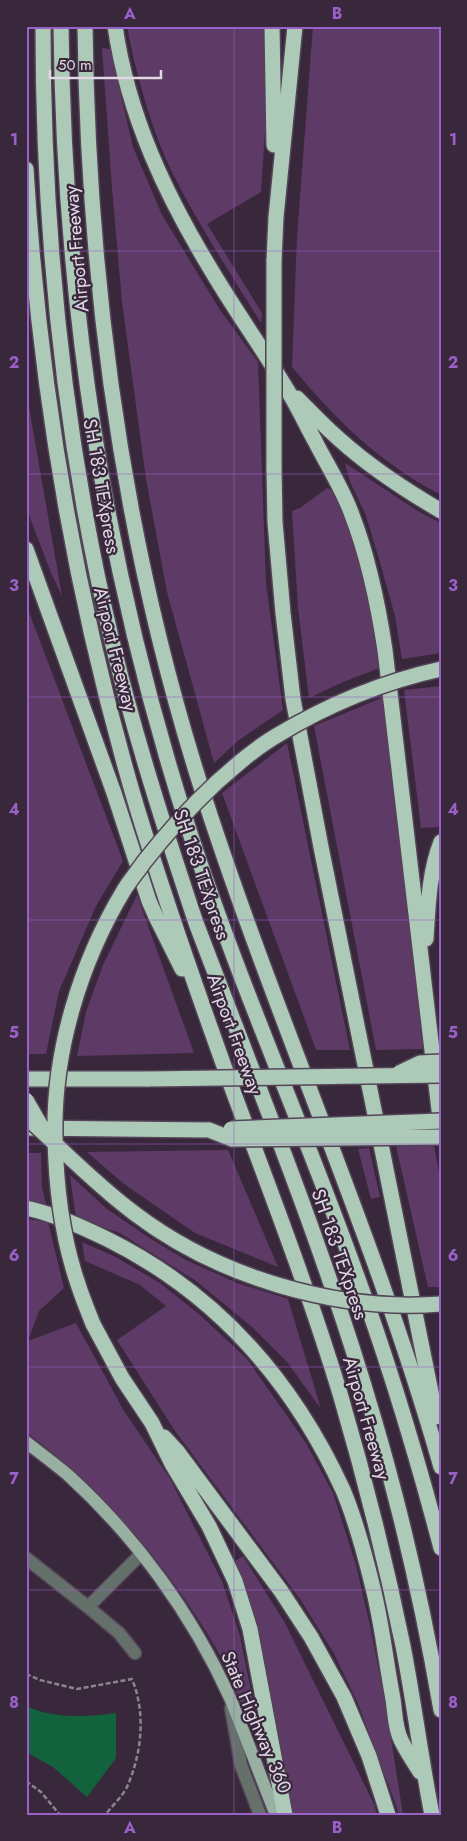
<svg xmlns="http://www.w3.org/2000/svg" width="467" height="1841" viewBox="0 0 467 1841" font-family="Jost,sans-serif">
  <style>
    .green { fill: #5e3a66 }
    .water { fill: #11623d }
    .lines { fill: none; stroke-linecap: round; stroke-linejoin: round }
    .minor-casing { stroke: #544457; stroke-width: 15 }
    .major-casing { stroke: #544457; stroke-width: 15 }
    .highway-casing { stroke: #544457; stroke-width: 18 }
    .path { stroke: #908293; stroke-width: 2.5; stroke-dasharray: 5 2.5; stroke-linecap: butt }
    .minor { stroke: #647069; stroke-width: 12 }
    .major { stroke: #98b0a1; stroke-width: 12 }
    .highway { stroke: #accab7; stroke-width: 15 }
    .highway-bridge-casing { stroke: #544457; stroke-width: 18; stroke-linecap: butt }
    .highway-bridge { stroke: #accab7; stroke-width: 15 }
    .grid { fill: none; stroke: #9a60ca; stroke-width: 1; stroke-opacity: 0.55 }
    .labels { text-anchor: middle; stroke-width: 4.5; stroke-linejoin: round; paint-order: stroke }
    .street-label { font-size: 19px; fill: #e2d8e5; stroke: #39283c }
    .neatline { fill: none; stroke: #9a60ca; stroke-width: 2 }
    .grid-label { font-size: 16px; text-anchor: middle; font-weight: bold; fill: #9a60ca }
  </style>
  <rect width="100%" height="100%" fill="#39283c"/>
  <!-- green -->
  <path class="green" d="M127,26H265V131L261,192L207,224L262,313L261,323C230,273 198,224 172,172C152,131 135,71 127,26Z
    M313,26H441V495C377,461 337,421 292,367L297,236Z
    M102,48L110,49L133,147L162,215L220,310L258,362L266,583L283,710L239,740L214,763L167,592L146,479L122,302L112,188Z
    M26,390L62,596L51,573L26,507Z
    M345,463L421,513L441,523V653L402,659L395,616L379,559L365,513L350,482Z
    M327,488L334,491L345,512L367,578L382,667L343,682L309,698L298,608L292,511L300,508Z
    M26,604L123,861L96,906L59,991L46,1054H26Z
    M441,686V822L438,827L421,828L404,690Z
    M384,697L423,1049L376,1050L314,726Z
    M287,743L350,1050H316L222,793Z
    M137,895L194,1053L77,1056L86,1012L103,965Z
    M396,1146H434L441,1182V1287H428Z
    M369,1148L380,1197L371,1199L358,1149Z
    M228,1150L278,1267L195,1233L124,1184L87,1152Z
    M26,1153H41L42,1187L46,1205L26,1201Z
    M70,1175L107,1209L151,1239L186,1260L237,1283L288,1299L321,1409L288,1363L252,1327L196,1281L120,1233L76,1219Z
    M26,1219L48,1222L64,1288L39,1311L28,1341L76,1323L124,1411L170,1479L222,1581L240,1636L258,1726L252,1728C240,1702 230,1673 216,1648C167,1565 104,1490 26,1432Z
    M82,1242L114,1256L160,1283L200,1315L247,1359L306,1443L333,1493L356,1565L371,1630L388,1719L403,1815H399L396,1805L357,1701L333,1652L300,1599L175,1431L117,1340L166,1306L140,1285L85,1261Z
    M243,1556L285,1623L374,1804L377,1815H292L271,1712L260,1641L248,1598L234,1562Z"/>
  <!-- water -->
  <path class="water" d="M26,1706C54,1719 87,1717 116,1713V1758L87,1797L53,1767L26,1752Z"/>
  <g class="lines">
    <defs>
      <path id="minor" d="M26,1558L88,1607L141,1554
        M88,1607L119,1633L135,1653
        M231,1708L241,1765L260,1815"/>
      <path id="major" d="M26,1442C40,1453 55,1464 68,1475C136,1537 192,1614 230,1698C246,1736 260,1776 276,1815"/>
      <path id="highway" d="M43,26C43,233 64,440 112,641C135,737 165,830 196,923C258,1087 325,1250 374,1419C402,1514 424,1612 441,1710
        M61,26C64,303 104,566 189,830C237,978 301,1121 354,1268C388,1360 416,1453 441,1548
        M85,26C88,284 123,541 201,787C274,1016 375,1235 441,1467
        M115,26C128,116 166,196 213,273C236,312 263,349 286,388C297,405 305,423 315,441C327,465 343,489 352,515C369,559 378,604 385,650L441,1127
        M272,26L274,145
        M26,169C39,386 75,599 137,808C166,903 199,997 233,1091C271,1193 310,1294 341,1397C365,1479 386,1563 403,1646C414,1702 421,1759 432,1815
        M274,261L276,217L295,26
        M297,398C311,412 324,426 339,439C370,467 405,490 441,511
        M274,468L275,522L283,613L293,699L321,847L436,1417
        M26,549L114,793L149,901L157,919L182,969
        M426,939C428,907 429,872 441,842
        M26,1079H148
        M26,1128L209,1130
        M26,1208C54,1214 82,1227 107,1239C216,1293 293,1381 343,1490C356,1521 365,1555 373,1588C382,1624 386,1662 393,1699C395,1712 395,1729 401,1740C406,1751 414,1762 420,1772
        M93,1324L122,1378L152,1423L172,1464L209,1526L235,1581L250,1629L285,1815
        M164,1437L177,1451L281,1591L311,1637L344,1697L369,1756L388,1815"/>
    </defs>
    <!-- minor casing -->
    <use href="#minor" class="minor-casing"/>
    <!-- major casing -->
    <use href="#major" class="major-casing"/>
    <!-- highway casing -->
    <use href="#highway" class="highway-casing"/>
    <!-- path -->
    <path class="path" d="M26,1674L40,1680L77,1689L132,1679C146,1713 142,1753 127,1787C122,1797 112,1806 105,1815
      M26,1781L41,1792L60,1815"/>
    <!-- minor -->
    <use href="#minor" class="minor"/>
    <!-- major -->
    <use href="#major" class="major"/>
    <!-- highway -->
    <use href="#highway" class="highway"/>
    <defs>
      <path id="highway-bridge" d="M274,261V468
        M399,1073L420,1063L441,1062
        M148,1079L441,1075
        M26,1100L41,1126
        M26,1117C62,1149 95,1184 134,1213C218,1277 336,1312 441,1304
        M231,1129L441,1121
        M209,1130L232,1139L441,1137
        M93,1324C88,1311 82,1297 78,1284C62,1238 56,1186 55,1137C53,1052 80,963 124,890C130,880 138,871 144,862C166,834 189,808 216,783C234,767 254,749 276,736C327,705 382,682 441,669"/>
    </defs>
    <!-- highway-bridge casing -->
    <use href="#highway-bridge" class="highway-bridge-casing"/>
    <!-- highway-bridge -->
    <use href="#highway-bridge" class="highway-bridge"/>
  </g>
  <!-- grid -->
  <path class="grid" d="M234,26V1815M26,251H441M26,474H441M26,697H441M26,920H441M26,1144H441M26,1367H441M26,1590H441"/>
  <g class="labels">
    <!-- street labels -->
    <g class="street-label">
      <text transform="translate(76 249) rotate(-95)" y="7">Airport Freeway</text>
      <text transform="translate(102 486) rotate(80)" y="7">SH 183 TEXpress</text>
      <text transform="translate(116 649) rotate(76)" y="7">Airport Freeway</text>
      <text transform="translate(202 874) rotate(71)" y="7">SH 183 TEXpress</text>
      <text transform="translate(235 1034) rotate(70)" y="7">Airport Freeway</text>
      <text transform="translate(340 1254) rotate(71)" y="7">SH 183 TEXpress</text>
      <text transform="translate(367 1418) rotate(74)" y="7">Airport Freeway</text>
      <text transform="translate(257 1722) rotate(67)" y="7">State Highway 360</text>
    </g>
  </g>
  <!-- border -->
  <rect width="467" height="1841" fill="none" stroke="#39283c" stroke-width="55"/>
  <!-- scale -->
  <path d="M50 70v8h111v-8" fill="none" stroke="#e2d8e5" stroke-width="2.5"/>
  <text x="58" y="70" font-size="15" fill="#e2d8e5" stroke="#39283c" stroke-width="4" paint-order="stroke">50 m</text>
  <rect x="28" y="28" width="412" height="1786" class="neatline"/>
  <g class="grid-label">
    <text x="130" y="19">A</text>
    <text x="337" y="19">B</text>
    <text x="14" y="145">1</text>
    <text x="453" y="145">1</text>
    <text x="14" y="368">2</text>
    <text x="453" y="368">2</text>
    <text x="14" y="591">3</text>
    <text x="453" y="591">3</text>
    <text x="14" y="815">4</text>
    <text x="453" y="815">4</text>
    <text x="14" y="1038">5</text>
    <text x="453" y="1038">5</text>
    <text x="14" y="1261">6</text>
    <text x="453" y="1261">6</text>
    <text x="14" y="1484">7</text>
    <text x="453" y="1484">7</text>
    <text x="14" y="1708">8</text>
    <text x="453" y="1708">8</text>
    <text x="130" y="1833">A</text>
    <text x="337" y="1833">B</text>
  </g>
</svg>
